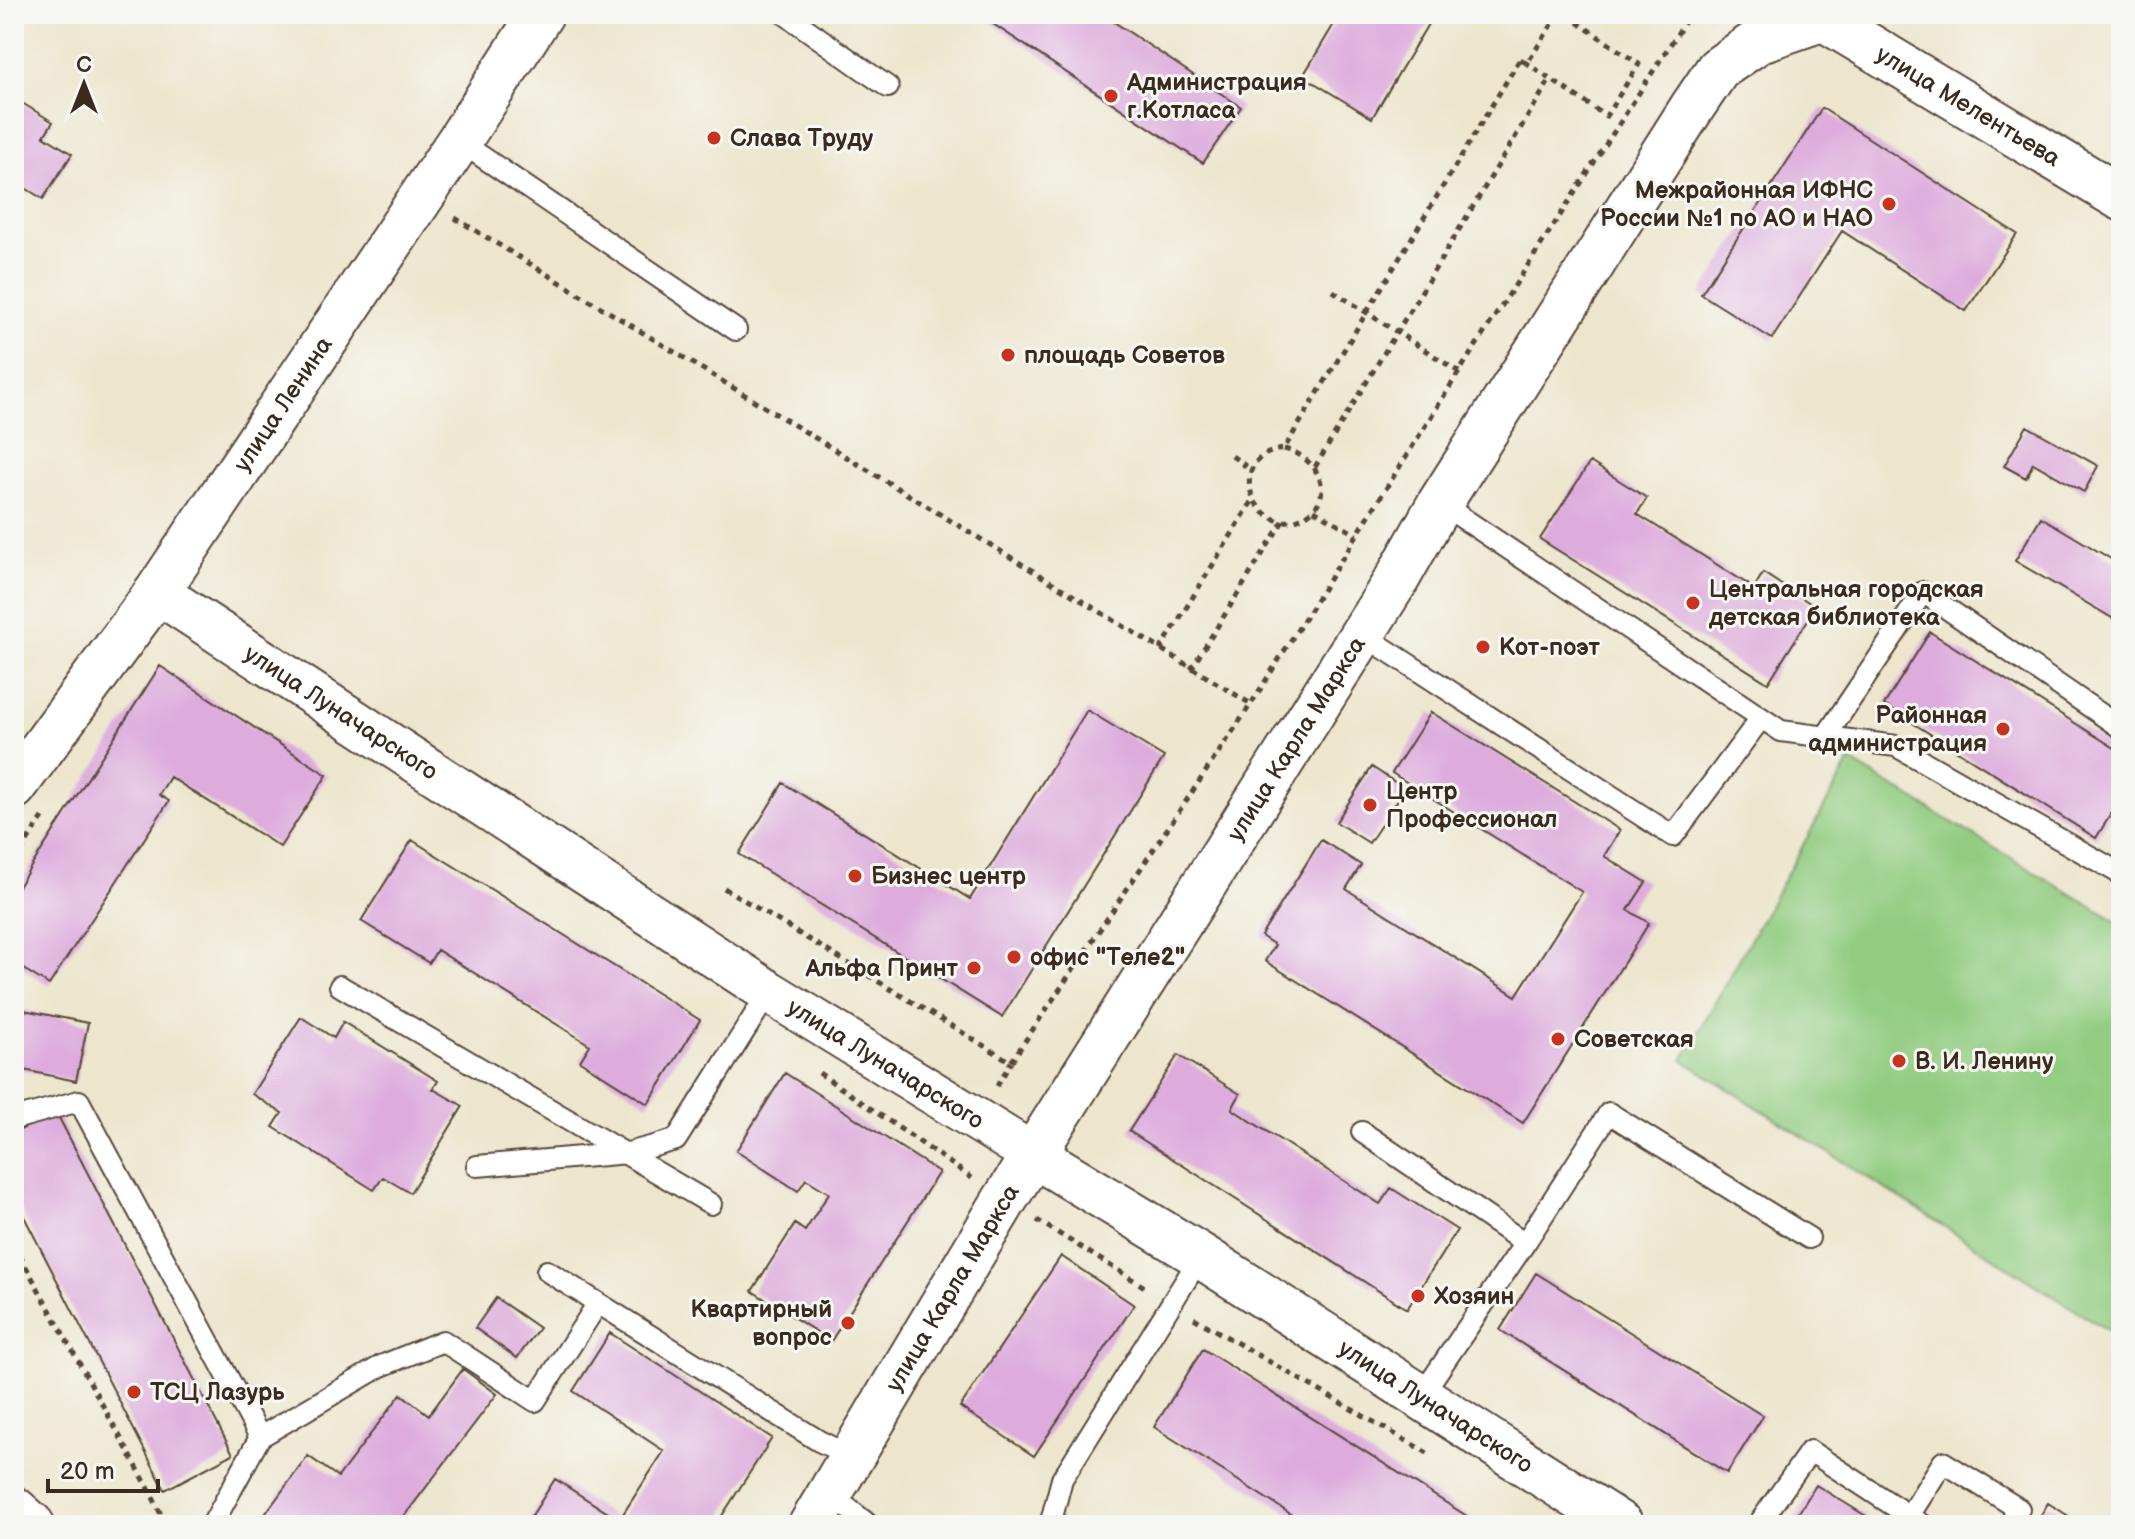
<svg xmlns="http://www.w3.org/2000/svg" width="2135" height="1539" viewBox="0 0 2135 1539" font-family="'Balsamiq Sans',sans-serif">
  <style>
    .green { fill: #91cc80; stroke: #667b4f; stroke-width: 2 }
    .building { fill: #ddacdd }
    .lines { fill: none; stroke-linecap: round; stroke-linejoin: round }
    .lane-casing { stroke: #564638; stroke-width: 24 }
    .street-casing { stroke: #564638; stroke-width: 46 }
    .secondary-casing { stroke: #564638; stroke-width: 48 }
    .path { stroke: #564638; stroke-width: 5; stroke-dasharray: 6 6; stroke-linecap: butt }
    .lane { stroke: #fff; stroke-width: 20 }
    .street { stroke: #fff; stroke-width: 42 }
    .secondary { stroke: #fff; stroke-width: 44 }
    .poi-dot { fill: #c8321e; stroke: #f6f6f2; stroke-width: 3 }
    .labels { text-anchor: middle; stroke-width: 6; stroke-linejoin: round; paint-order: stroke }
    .poi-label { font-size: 24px; font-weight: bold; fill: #3b2a1e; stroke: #f6f6f2; text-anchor: start }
    .street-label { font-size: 24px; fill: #3b2a1e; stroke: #f6f6f2 }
  </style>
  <rect width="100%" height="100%" fill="#f6f6f2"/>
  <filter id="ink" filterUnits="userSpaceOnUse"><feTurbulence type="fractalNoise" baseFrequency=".0125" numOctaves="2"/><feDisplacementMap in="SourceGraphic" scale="16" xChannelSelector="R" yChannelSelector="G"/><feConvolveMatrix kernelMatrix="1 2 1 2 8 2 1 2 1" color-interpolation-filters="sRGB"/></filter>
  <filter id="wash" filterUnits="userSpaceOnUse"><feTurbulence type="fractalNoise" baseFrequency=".006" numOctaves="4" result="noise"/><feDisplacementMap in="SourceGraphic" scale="32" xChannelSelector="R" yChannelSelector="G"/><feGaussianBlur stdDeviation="1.8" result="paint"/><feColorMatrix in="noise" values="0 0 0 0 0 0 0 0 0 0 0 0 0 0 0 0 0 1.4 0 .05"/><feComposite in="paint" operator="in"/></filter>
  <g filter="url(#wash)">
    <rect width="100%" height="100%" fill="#ede6cd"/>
    <!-- green -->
    <path class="green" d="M1850,761L2121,924V1339L1683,1060Z"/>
    <g id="blocks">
      <!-- building -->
      <path class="building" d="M978,14H1102L1241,107L1203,163Z
        M1340,14H1434L1372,118L1303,76Z
        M14,98L53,122L44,136L72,154L43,199L14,181Z
        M1822,108L2017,234L1966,311L1842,231L1772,339L1701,294Z
        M2027,426L2098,466L2084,492L2033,463L2026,478L2004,466Z
        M1590,462L1647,498L1637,514L1754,588L1763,573L1816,607L1768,683L1540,539Z
        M2041,517L2121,565L2119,622L2015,561Z
        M1930,632L2121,752V798L2096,838L1884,705Z
        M160,666L327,775L280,847L170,777L159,795L169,801L49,985L14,963V893Z
        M1087,710L1164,757L1002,1017L739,854L783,783L970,899Z
        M1431,712L1620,830L1604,856L1646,882L1628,910L1649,923L1523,1123L1265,961L1275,945L1261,936L1321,840L1361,865L1346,889L1516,996L1582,892L1392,773Z
        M1372,767L1405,789L1369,843L1336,822Z
        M412,840L700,1020L648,1104L580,1061L590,1045L437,950L429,963L361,921Z
        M14,1008L88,1023L76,1081L14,1068Z
        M301,1017L334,1038L343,1022L438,1081L433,1089L463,1106L410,1193L383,1177L374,1190L273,1127L282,1113L252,1094Z
        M1178,1055L1240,1094L1232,1109L1380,1204L1391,1188L1457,1230L1407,1309L1129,1131Z
        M785,1073L939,1172L831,1341L752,1291L795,1224L805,1231L829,1193L806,1179L798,1191L736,1151Z
        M56,1112L233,1454L165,1490L14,1197V1133Z
        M1061,1256L1134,1305L1034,1456L960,1407Z
        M1536,1273L1763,1416L1727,1473L1500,1330Z
        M496,1298L539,1328L517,1358L475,1328Z
        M610,1333L772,1438L716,1525H526L555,1479L619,1520L664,1451L573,1391Z
        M1203,1349L1481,1525H1308L1154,1427Z
        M463,1369L497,1394L399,1523L402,1525H274L263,1517L308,1456L338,1477L401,1394L429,1415Z
        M1816,1485L1866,1516L1861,1525H1791Z
        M2048,1503L2083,1525H2035Z"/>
    </g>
  </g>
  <g filter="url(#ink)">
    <use href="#blocks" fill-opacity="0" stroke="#564638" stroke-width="2"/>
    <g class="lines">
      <defs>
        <path id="lane" d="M785,14L888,87
          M459,141L736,330
          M1440,503L1781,731L1896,746L2121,874
          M1362,634L1673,836L1761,718
          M1826,736L1923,592L2121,728
          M340,986L711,1204
          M14,1119L79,1101L260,1437
          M1362,1132L1525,1243L1421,1396
          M477,1166L628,1153L676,1140L769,992
          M1525,1243L1609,1113L1809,1238
          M547,1271L598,1303
          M830,1494L869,1525
          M1909,1516L1943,1462L2019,1509L2009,1525
          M212,1525L260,1437L381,1366L443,1341L535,1401L598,1303L819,1441L852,1457
          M1050,1525L1062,1479L1201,1256
          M1758,1525L1810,1451L1923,1525"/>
        <g id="street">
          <path id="s1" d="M157,592L769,992L1034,1155"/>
        </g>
        <g id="secondary">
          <path id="s2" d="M1816,14L2121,198"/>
          <path id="s3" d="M14,787L157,592L459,141L541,14"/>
          <path id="s4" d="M1034,1155L1201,1256L1621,1525"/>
          <path d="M14,1509L32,1525"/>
          <path id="s5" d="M811,1525L1004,1201L1397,579L1440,503L1693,106L1718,69L1760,40L1836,14"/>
        </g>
      </defs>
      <!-- lane casing -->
      <use href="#lane" class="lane-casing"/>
      <!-- street casing -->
      <use href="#street" class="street-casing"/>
      <!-- secondary casing -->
      <use href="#secondary" class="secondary-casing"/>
      <!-- path -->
      <path class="path" d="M1559,14L1527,63L1520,59L1606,116L1639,64L1565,14
        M455,218L1251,704
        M1333,291L1459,372
        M1284,449C1314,455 1337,492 1309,513C1261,549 1216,457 1284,449L1520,59
        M1232,456L1251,470
        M1315,467L1551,78
        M1314,510L1357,535
        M1160,650L1253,500
        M1191,669L1283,521
        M14,862L43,817
        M724,888L1011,1062L1251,704L1459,372L1690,14
        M819,1073L972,1178
        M997,1086L1011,1062
        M1037,1220L1148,1289
        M14,1245L149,1489L166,1525
        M14,1271L26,1267
        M1194,1318L1431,1455"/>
      <!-- lane -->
      <use href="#lane" class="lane"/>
      <!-- street -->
      <use href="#street" class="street"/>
      <!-- secondary -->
      <use href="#secondary" class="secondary"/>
    </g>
  </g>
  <!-- markers -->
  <g class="poi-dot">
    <circle cx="1111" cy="96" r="8"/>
    <circle cx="714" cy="138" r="8"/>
    <circle cx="1889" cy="204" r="8"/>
    <circle cx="1008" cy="355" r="8"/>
    <circle cx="1693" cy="603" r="8"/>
    <circle cx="1483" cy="647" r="8"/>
    <circle cx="2003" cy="729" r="8"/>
    <circle cx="1370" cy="805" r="8"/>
    <circle cx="855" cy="876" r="8"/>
    <circle cx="1014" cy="957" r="8"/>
    <circle cx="974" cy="968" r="8"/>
    <circle cx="1558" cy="1039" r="8"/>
    <circle cx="1899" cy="1061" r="8"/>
    <circle cx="1418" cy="1296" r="8"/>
    <circle cx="848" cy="1323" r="8"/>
    <circle cx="134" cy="1392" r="8"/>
  </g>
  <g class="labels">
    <!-- poi labels -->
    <g class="poi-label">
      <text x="1127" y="90">Администрация<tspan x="1127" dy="28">г.Котласа</tspan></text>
      <text x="730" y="146">Слава Труду</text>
      <text x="1873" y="198" text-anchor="end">Межрайонная ИФНС<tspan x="1873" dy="28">России №1 по АО и НАО</tspan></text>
      <text x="1024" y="363">площадь Советов</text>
      <text x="1709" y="597">Центральная городская<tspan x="1709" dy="28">детская библиотека</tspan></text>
      <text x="1499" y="655">Кот-поэт</text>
      <text x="1987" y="723" text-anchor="end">Районная<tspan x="1987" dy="28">администрация</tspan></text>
      <text x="1386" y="799">Центр<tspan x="1386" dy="28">Профессионал</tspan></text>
      <text x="871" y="884">Бизнес центр</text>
      <text x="1030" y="965">офис "Теле2"</text>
      <text x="958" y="976" text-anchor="end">Альфа Принт</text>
      <text x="1574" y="1047">Советская</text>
      <text x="1915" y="1069">В. И. Ленину</text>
      <text x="1434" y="1304">Хозяин</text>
      <text x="832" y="1317" text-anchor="end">Квартирный<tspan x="832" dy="28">вопрос</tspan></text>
      <text x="150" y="1400">ТСЦ Лазурь</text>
    </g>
    <!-- street labels -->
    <g class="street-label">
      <text dy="8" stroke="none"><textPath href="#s2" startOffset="178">улица Мелентьева</textPath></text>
      <text dy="8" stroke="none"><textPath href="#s3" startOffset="468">улица Ленина</textPath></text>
      <text dy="8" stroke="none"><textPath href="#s1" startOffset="220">улица Луначарского</textPath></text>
      <text dy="8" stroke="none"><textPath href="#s5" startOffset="924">улица Карла Маркса</textPath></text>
      <text dy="8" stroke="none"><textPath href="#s1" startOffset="868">улица Луначарского</textPath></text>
      <text dy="8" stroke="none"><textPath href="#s5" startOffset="276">улица Карла Маркса</textPath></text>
      <text dy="8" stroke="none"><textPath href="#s4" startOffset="474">улица Луначарского</textPath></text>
    </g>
  </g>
  <!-- margin -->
  <rect width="2135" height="1539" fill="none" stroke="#f6f6f2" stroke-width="48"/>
  <!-- north arrow -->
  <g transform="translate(84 84)" stroke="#f6f6f2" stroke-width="6" paint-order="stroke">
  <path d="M0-6L14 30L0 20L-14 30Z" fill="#3b2a1e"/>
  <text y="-12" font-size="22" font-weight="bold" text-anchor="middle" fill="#3b2a1e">С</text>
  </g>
  <!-- scale -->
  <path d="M48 1479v12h110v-12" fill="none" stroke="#3b2a1e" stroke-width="4"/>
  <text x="60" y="1479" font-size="24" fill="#3b2a1e" stroke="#f6f6f2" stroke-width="6" paint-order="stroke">20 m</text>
</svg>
